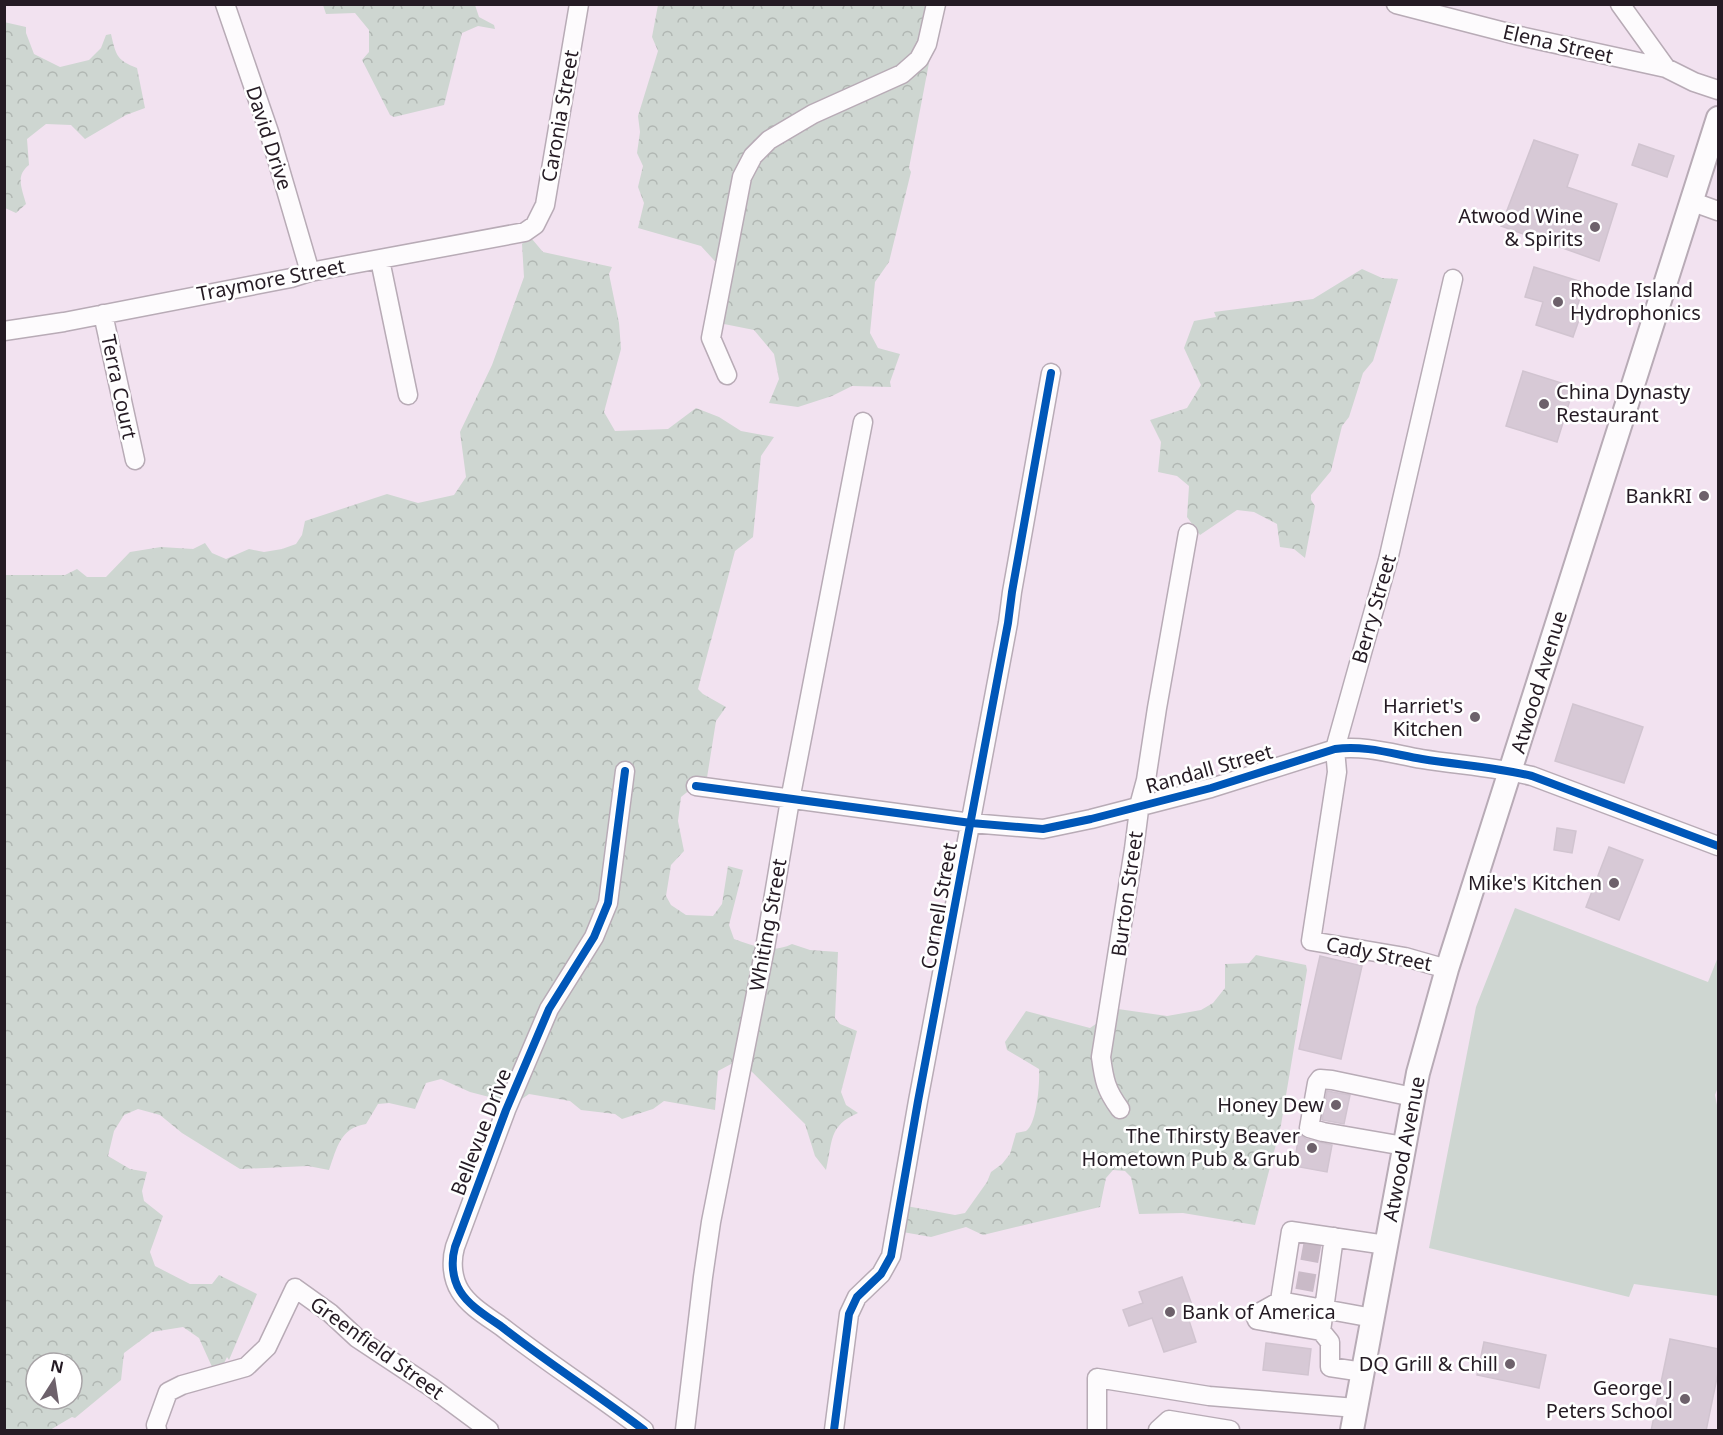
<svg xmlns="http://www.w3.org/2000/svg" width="1723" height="1435" viewBox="0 0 1723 1435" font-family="'Noto Sans',sans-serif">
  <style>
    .green { fill: #ced6d1 }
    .forest { fill: url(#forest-crowns); fill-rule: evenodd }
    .building { fill: #d7c9d6; stroke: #d1c4d0; stroke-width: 1.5 }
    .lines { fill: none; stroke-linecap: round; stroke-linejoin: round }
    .minor-tunnel { stroke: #c9bac7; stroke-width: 18; stroke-dasharray: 18 9; stroke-linecap: butt }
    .minor-casing { stroke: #b8abb6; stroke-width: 21 }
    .major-casing { stroke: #b8abb6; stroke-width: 26 }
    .minor { stroke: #fdfbfd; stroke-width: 18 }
    .major { stroke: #fdfbfd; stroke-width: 22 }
    .cycleway-casing { stroke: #fff; stroke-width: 11 }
    .cycleway { stroke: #0057b8; stroke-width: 8 }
    .poi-dot { fill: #6d616b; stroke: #fff; stroke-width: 2 }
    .labels { text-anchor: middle; stroke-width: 5; stroke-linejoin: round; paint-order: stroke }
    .street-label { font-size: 20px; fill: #251b24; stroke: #fff }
    .poi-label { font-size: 20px; fill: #251b24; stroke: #fff; text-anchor: end }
  </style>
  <defs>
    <pattern id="forest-crowns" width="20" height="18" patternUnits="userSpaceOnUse" patternTransform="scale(1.5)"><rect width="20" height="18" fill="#ced6d1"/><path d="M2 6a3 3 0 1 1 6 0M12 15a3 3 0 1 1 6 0" fill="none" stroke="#b1b7b3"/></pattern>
  </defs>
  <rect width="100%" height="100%" fill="#f2e2f0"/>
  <!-- green -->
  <path class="green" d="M1515,908L1708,982L1718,957V1087L1715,1095L1718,1110V1296L1634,1284L1629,1297L1429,1248L1476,1007Z"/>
  <!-- forest -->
  <path class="forest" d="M323,5H475L479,17L494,25L495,29L478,26L462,33L444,105L394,117L390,115L362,60L369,52V30L355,13L326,14Z
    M658,5H940L909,168L911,172L889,262L875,282L870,333L878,348L900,354L890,382L891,387L852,386L832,396L798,407L769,403L779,379L774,354L754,330L714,322L723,270L701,246L638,228L644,203L638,187L643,166L637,153L640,132L638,116L658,51L652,37Z
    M4,22L26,27V33L34,54L60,67L89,60L101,48L106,35L111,34C116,56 117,60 137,68L145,108L126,115L85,139L71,125L46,124L27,139L29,165C15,176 22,188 26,204L16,213L5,208Z
    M532,239L543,252L612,267L609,274L619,323L621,349L604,412L615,431L668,429L696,408L719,417L741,431L774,437L761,456L753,537L735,551L698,689L703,694L726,707L716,721L706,784L691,789L681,797L678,821L684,851L671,865L666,896L671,905L686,915L713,916L722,904L728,866L743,870L729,925L734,939C754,946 772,954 792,944L810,950L838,952L835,1018L840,1024L857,1031L841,1092L846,1105L858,1113C828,1126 833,1141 826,1170L815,1156L805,1124L745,1065L733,1063L718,1071L715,1110L664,1101L653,1109L622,1119L615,1114L581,1110L570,1101L529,1094L506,1110L497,1099L470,1092L441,1079L426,1083L415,1109L389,1103L378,1104L366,1124C340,1128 337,1148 329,1170L308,1166L240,1169L182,1133L160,1115L138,1109L124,1115L114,1131L108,1156L130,1169L147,1172L142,1191L144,1201L163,1216L150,1252L155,1266L190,1284H212L219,1275L257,1294L229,1360L227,1357L217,1378L199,1338L183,1327L152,1332L124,1353L121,1380L75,1418L72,1417L50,1430H5V575H65L77,569L87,577H106L130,552L161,547L193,549L205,543L212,553L226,559L249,549L264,552L282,549L296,544L302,535L305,521L387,494L418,503L454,495L466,477L460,432L492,365L524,277L522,244L525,240ZM36,1363H72V1399H36Z
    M1362,269L1382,278L1398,279L1373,361L1363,373L1349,417L1342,426L1331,471L1311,495V500L1315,506L1305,558L1294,549L1280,547L1277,524L1254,512L1237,510L1200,535L1187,517L1189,486L1177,476L1158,472L1161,442L1150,420L1187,408L1201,385L1184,348L1194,321L1216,317L1214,312L1313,299Z
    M1256,955L1306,965L1307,970L1281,1125L1255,1225L1183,1213L1139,1214L1131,1177L1125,1171L1113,1170L1106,1178L1100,1207L983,1235L966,1227L931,1237L897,1231L901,1205L955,1215L965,1213L987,1182L991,1172L1002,1164L1010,1154L1016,1133C1019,1132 1023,1132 1026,1131C1037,1124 1040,1082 1039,1069L1007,1050L1005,1042L1026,1011L1090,1028L1118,1009L1167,1016L1201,1010L1213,1003L1225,988V964L1249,963Z"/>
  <!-- building -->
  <path class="building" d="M1534,140L1578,155L1567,187L1617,204L1599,261L1501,226Z
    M1639,144L1674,156L1667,177L1632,165Z
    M1534,267L1585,283L1575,313L1581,314L1573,337L1536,325L1543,302L1525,297Z
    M1523,371L1574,387L1557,442L1506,426Z
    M1573,704L1643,727L1624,783L1555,761Z
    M1557,828L1576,831L1572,853L1554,850Z
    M1609,847L1643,860L1619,920L1586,907Z
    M1320,956L1362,966L1341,1059L1299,1049Z
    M1327,1091L1350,1095L1344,1124L1322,1120Z
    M1299,1134L1306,1139L1332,1145L1327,1172L1294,1166Z
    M1182,1277L1192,1305L1185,1308L1196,1342L1164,1352L1152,1318L1129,1326L1123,1310L1143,1303L1139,1292Z
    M1670,1339L1719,1349V1368L1706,1431H1651Z
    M1484,1342L1546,1355L1539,1388L1477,1375Z
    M1266,1343L1311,1349L1308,1375L1263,1370Z"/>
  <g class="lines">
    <!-- minor-tunnel -->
    <path class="minor-tunnel" d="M1302,1251L1324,1255
      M1297,1280L1319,1284"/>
    <defs>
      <path id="minor" d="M225,4L269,132L310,272
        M1396,4L1520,36L1666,68L1694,82L1718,90
        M1620,4L1666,68
        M1693,202L1718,211
        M380,260L408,395
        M103,314L135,460
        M4,331L64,322L291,278L310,272L525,232L535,225L545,205L579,4
        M727,375L711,338L742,177L753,156L769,140L813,114L902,74L919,59L927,44L936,4
        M625,771L608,903L594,937L549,1009L506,1110L455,1247C451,1261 452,1278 460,1291C469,1306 488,1317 502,1327C548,1363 598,1395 644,1430
        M696,786L971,823L1043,829L1091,819L1211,788L1335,749C1365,745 1393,754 1422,759C1459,765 1496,767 1532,776L1718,846
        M1447,969L1405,957L1311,941L1337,772L1335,749L1388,560L1453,279
        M1120,1109C1106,1090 1104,1080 1101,1057L1134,849L1140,802L1146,780L1157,708L1188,533
        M1404,1146L1323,1132L1309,1128L1317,1083L1320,1079L1332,1080L1413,1097
        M1334,1237L1321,1331L1330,1342V1367L1363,1372
        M1280,1301L1255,1315L1257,1320L1321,1331
        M1373,1318L1280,1301L1291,1231L1386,1245
        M157,1430L156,1425L168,1392L182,1385L246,1367L267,1347L295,1288L330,1313L357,1338L431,1387L489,1430
        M685,1430L703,1277L711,1222L765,948L790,800L863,422
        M834,1430L849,1314L857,1297L881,1274L891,1256L918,1101L1008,623L1012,592L1051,373
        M1097,1430V1378L1209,1396L1356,1408
        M1158,1430L1169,1420L1230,1430"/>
      <path id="major" d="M1352,1430L1418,1073L1447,969L1718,118"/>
    </defs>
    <!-- minor casing -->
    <use href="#minor" class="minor-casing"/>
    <!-- major casing -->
    <use href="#major" class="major-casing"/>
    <!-- minor -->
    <use href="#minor" class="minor"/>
    <!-- major -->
    <use href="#major" class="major"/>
    <defs>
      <path id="cycleway" d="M625,771L608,903L594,937L549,1009L506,1110L455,1247C451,1261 452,1278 460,1291C469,1306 488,1317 502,1327C548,1363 598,1395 644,1430
        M696,786L971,823L1043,829L1091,819L1211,788L1335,749C1365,745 1393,754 1422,759C1459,765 1496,767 1532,776L1718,846
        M834,1430L849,1314L857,1297L881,1274L891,1256L918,1101L1008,623L1012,592L1051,373"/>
    </defs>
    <!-- cycleway casing -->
    <use href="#cycleway" class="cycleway-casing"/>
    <!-- cycleway -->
    <use href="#cycleway" class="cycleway"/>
  </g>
  <!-- markers -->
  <g class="poi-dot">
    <circle cx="1595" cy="227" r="6"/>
    <circle cx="1558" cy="302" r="6"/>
    <circle cx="1544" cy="404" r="6"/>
    <circle cx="1704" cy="496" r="6"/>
    <circle cx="1475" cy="717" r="6"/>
    <circle cx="1614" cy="883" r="6"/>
    <circle cx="1336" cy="1105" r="6"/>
    <circle cx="1312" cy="1148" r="6"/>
    <circle cx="1170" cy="1312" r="6"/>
    <circle cx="1510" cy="1364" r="6"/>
    <circle cx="1685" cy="1399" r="6"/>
  </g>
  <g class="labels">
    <!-- street labels -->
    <g class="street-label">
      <text transform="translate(1558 44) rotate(13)" y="7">Elena Street</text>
      <text transform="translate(560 116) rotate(-80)" y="7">Caronia Street</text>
      <text transform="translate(269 138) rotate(72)" y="7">David Drive</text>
      <text transform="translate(271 280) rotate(-11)" y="7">Traymore Street</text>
      <text transform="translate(119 387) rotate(78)" y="7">Terra Court</text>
      <text transform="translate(1374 609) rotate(-74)" y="7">Berry Street</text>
      <text transform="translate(1539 682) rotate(-73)" y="7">Atwood Avenue</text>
      <text transform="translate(1209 769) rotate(-16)" y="7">Randall Street</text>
      <text transform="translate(1127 894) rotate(-82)" y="7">Burton Street</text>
      <text transform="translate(939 906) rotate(-80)" y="7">Cornell Street</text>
      <text transform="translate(768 925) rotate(-80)" y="7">Whiting Street</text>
      <text transform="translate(1379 954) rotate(11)" y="7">Cady Street</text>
      <text transform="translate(481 1132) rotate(-69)" y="7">Bellevue Drive</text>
      <text transform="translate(1404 1149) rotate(-79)" y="7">Atwood Avenue</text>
      <text transform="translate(377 1348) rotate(36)" y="7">Greenfield Street</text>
    </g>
    <!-- poi labels -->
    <g class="poi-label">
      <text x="1583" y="223">Atwood Wine<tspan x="1583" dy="23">&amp; Spirits</tspan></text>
      <text x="1570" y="297" text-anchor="start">Rhode Island<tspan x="1570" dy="23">Hydrophonics</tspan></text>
      <text x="1556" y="399" text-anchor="start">China Dynasty<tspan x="1556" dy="23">Restaurant</tspan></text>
      <text x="1692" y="503">BankRI</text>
      <text x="1463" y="713">Harriet's<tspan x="1463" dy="23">Kitchen</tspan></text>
      <text x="1602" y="890">Mike's Kitchen</text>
      <text x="1324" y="1112">Honey Dew</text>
      <text x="1300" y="1143">The Thirsty Beaver<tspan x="1300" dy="23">Hometown Pub &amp; Grub</tspan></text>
      <text x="1182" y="1319" text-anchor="start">Bank of America</text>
      <text x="1498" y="1371">DQ Grill &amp; Chill</text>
      <text x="1673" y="1395">George J<tspan x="1673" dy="23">Peters School</tspan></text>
    </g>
  </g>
  <!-- border -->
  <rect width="1723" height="1435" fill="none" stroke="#251b24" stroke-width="12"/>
  <!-- north arrow -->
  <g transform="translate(54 1381) rotate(12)"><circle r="28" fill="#ffffff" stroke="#a8a4a7" stroke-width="1.5"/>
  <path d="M0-4.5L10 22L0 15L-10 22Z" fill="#6d616b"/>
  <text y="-9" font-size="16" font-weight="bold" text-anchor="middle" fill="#251b24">N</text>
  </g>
</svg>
